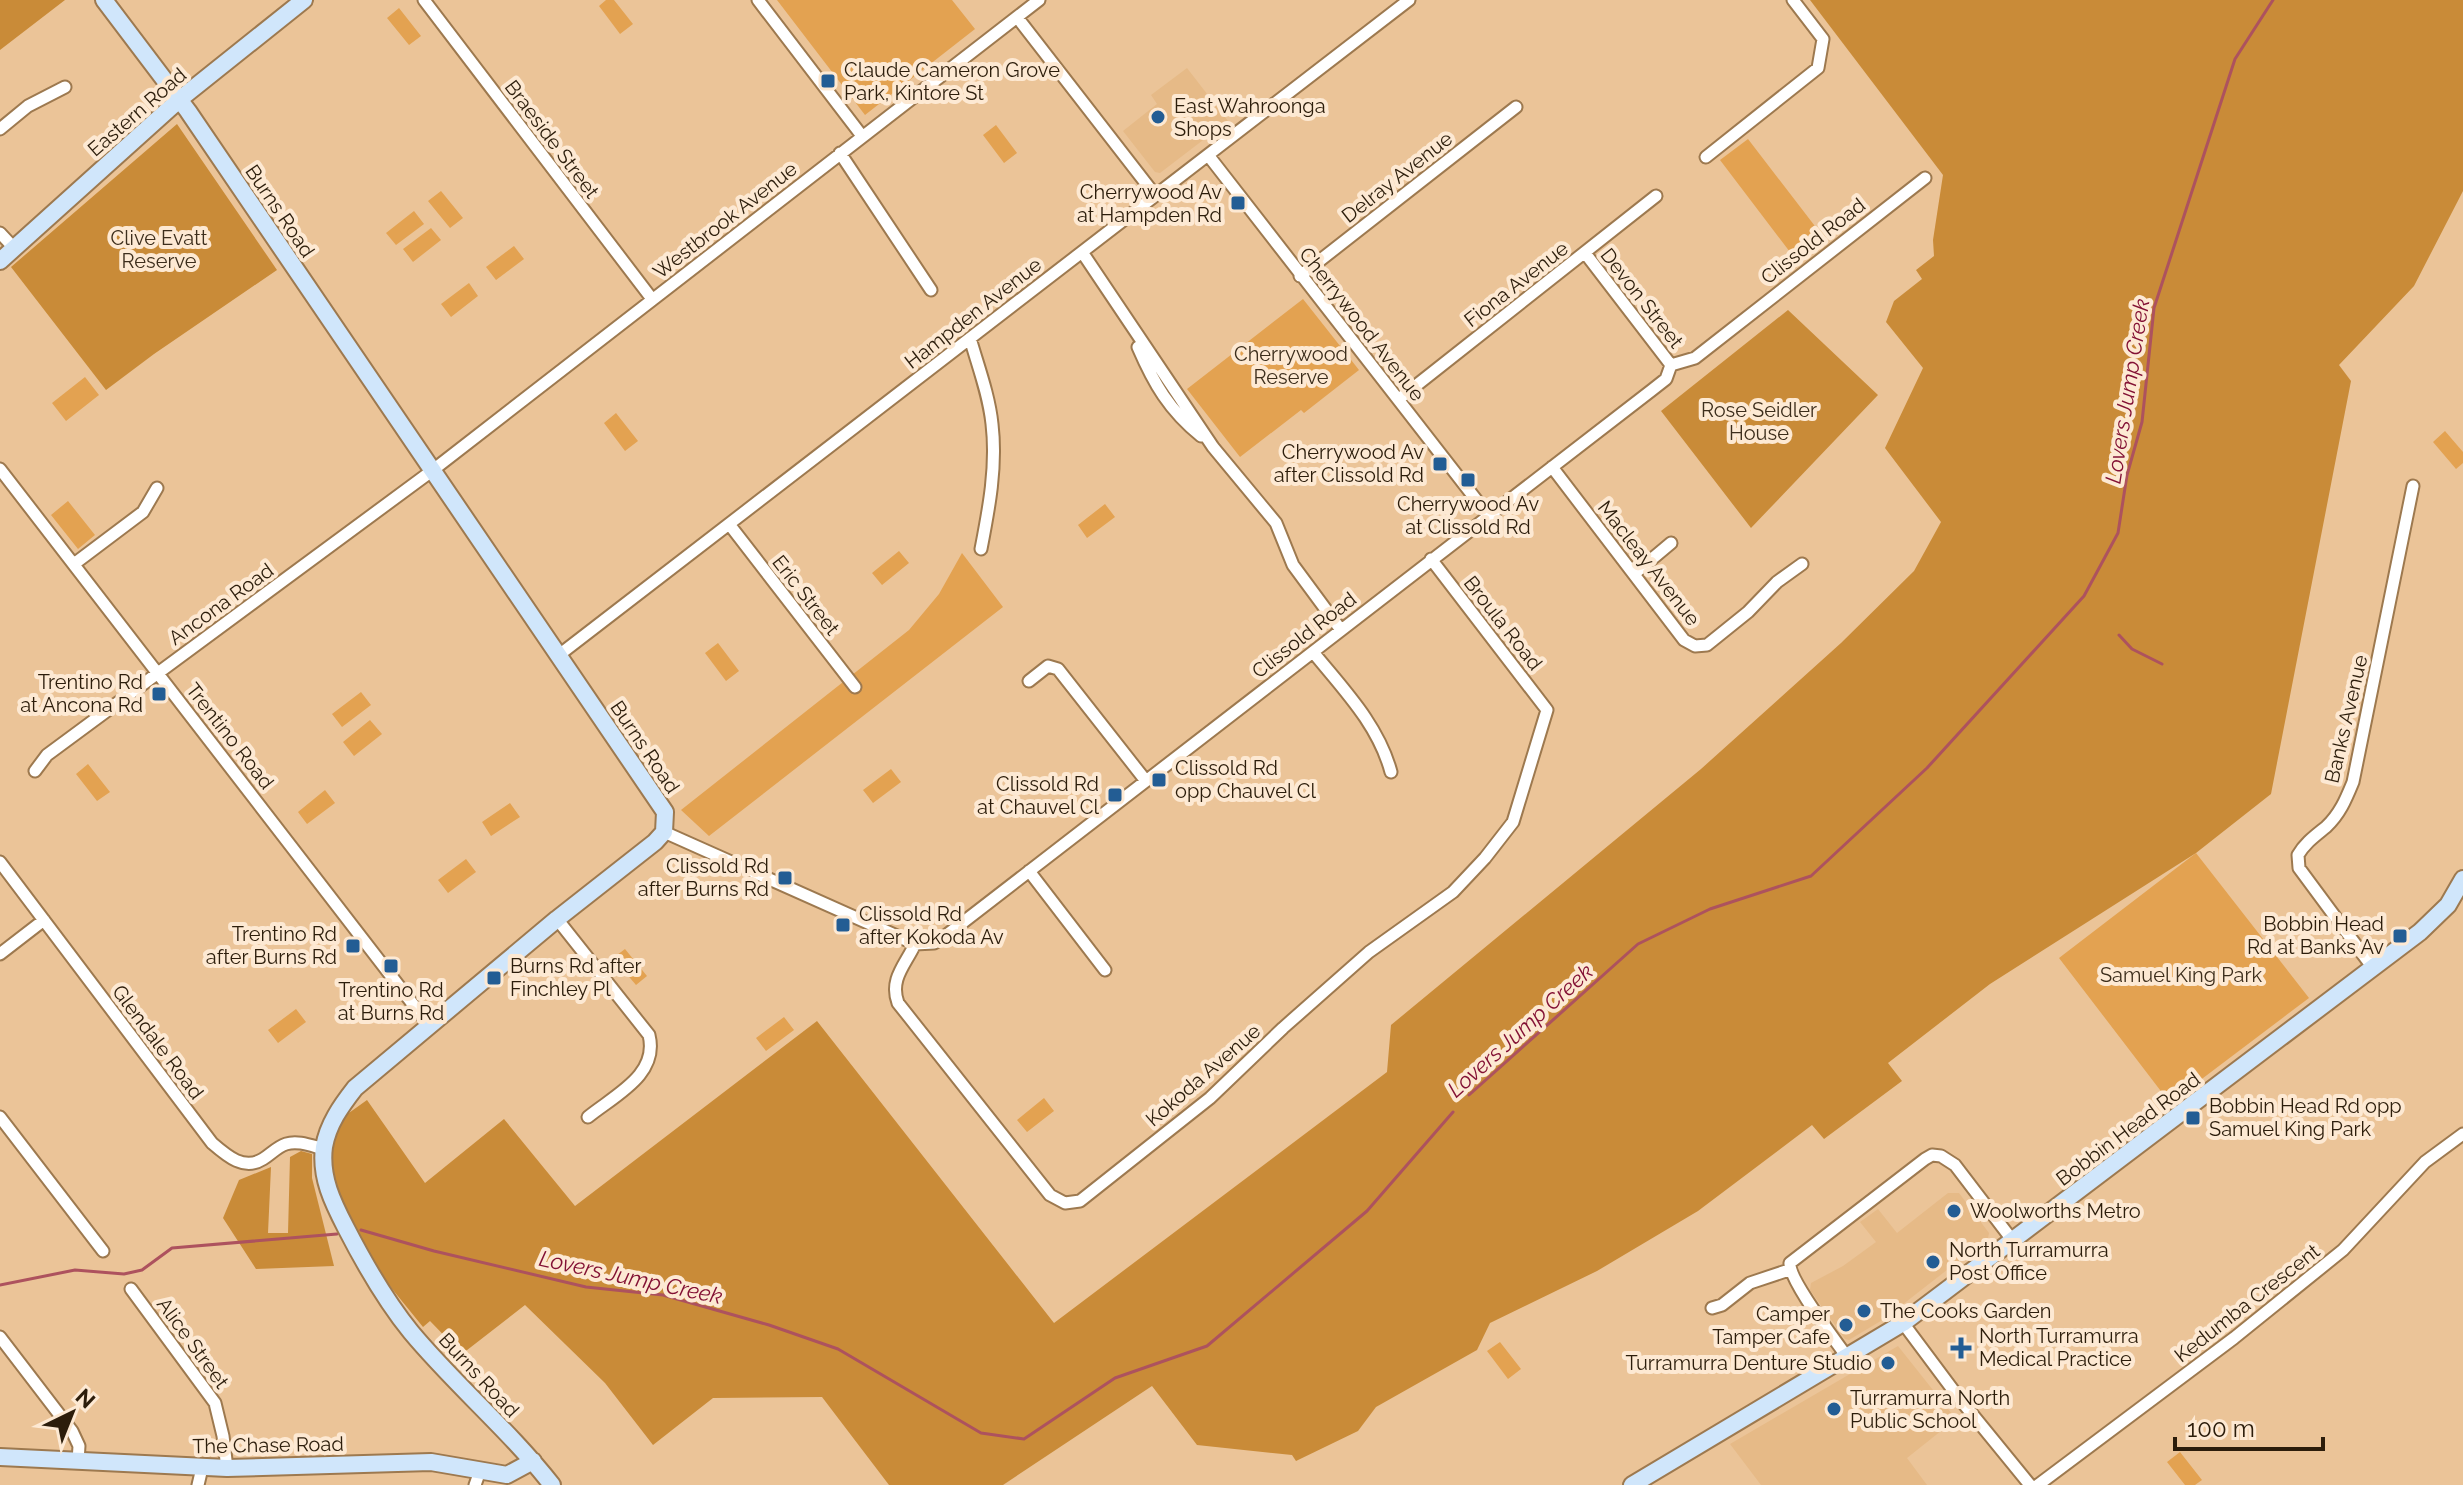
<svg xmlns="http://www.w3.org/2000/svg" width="2463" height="1485" viewBox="0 0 2463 1485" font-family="Raleway,sans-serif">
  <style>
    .built { fill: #e6ba87 }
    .green { fill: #e3a251 }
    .forest { fill: #c98b38 }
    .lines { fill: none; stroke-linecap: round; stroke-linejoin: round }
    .stream { stroke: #ad525e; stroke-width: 3 }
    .street-casing { stroke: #9d794f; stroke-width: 15 }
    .secondary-casing { stroke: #9d794f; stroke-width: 20 }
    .street { stroke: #fff; stroke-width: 11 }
    .secondary { stroke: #d0e6fb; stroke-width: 16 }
    .poi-dot { fill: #235d94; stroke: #fde9d3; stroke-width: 3 }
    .labels { text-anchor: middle; stroke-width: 8; stroke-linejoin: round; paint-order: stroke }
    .poi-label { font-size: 20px; fill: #2c1d0b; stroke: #fde9d3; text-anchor: start }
    .street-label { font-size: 20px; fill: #2c1d0b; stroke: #fde9d3 }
    .park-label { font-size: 20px; fill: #3d2e1c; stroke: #fde9d3 }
    .water-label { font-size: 22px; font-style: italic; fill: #831134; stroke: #fde9d3 }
  </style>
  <rect width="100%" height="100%" fill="#ebc498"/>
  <!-- built -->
  <path class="built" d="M1187,68L1228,121L1160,173L1155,172L1123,131L1157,104L1151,95Z
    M1948,1193H1959L1989,1233L1988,1238L1884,1319L1849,1340L1845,1339L1810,1290L1811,1283L1843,1266L1876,1242L1860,1222L1878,1209L1897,1233Z
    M1898,1346L1956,1419L1907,1458L1927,1485H1761L1730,1444Z"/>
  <!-- green -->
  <path class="green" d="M606,0H614L633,24L620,34L599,6Z
    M777,0H952L975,29L865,115Z
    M399,8L421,36L409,45L387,18Z
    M996,125L1017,153L1004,163L983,135Z
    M1748,139L1821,234L1793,256L1720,160Z
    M441,191L463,218L450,228L428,201Z
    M414,211L424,224L396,245L386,233Z
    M431,228L441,240L413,262L403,249Z
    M514,246L524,259L496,280L486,267Z
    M469,283L478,296L451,317L441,304Z
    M1303,299L1359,370L1304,413L1301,410L1240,457L1187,389Z
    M85,377L99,395L66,421L52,403Z
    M616,413L638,441L625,451L604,423Z
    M2445,431L2463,452V463L2456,469L2433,442Z
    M68,501L95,535L78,549L51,515Z
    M1105,504L1115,517L1087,538L1078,525Z
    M899,551L909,563L882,585L872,573Z
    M962,553L1003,607L709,836L681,810L909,630L939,594Z
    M718,643L739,671L726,681L705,653Z
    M361,692L371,705L342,727L332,714Z
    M370,720L382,734L354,756L343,742Z
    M88,764L110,792L97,801L76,774Z
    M891,769L901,782L873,803L863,790Z
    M325,790L335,803L307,824L298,812Z
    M510,803L520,817L491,836L482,822Z
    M2196,853L2309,998L2170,1103L2059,958Z
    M466,859L476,872L448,893L438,880Z
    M625,949L647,976L636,985L613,958Z
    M296,1009L306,1022L278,1043L268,1030Z
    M784,1017L794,1030L766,1051L756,1038Z
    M1044,1098L1054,1111L1027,1132L1017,1120Z
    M1500,1342L1521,1369L1508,1379L1487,1351Z
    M2180,1452L2202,1480L2195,1485H2185L2167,1462Z"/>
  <!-- forest -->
  <path class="forest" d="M0,0H65L0,50Z
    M1810,0H2463V191L2414,286L2339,365L2351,381L2271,794L2196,853L1990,984L1888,1063L1902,1081L1824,1139L1812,1125L1698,1211L1597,1271L1490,1323L1477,1350L1376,1407L1358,1431L1296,1461L1292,1455L1197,1445L1152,1386L1003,1485H889L822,1397L713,1398L653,1445L605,1383L525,1305L462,1354L430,1321L423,1327L367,1258L334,1192L328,1143L339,1120L367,1100L425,1183L504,1119L575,1206L817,1021L1054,1323L1387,1072L1391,1025L1701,769L1841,643L1914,571L1941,522L1885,448L1923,368L1886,322L1894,301L1922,279L1916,270L1934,256L1933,240L1943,175Z
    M177,124L277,270L154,354L106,390L11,267Z
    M1788,310L1878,395L1751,528L1661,411Z
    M301,1151L312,1154V1178L334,1266L256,1269L223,1218L239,1180L271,1167L268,1233H288L290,1157Z"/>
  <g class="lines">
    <!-- stream -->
    <path class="stream" d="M2119,635L2132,649L2162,664
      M1469,1095L1638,944L1710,909L1811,876L1927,768L2084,596L2118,533L2127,475L2142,422L2154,308L2235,59L2273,0
      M361,1230L434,1251L586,1287L663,1295L769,1325L838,1349L981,1433L1024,1439L1115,1378L1207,1346L1367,1211L1453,1112
      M0,1285L75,1270L124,1274L142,1270L172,1248L337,1234"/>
    <defs>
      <path id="street" d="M424,0L652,299
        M758,0L862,136
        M1017,17L1155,195
        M0,129L28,106L65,87
        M840,153L931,290
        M1208,155L1488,515
        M1706,157L1818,68L1823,39L1793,0
        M0,233L14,248
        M1082,252L1213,447L1276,523L1293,565L1341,630
        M1585,253L1671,365
        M1300,276L1516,107
        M970,338C978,366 989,395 992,424C997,466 989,508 981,549
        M1138,347C1154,384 1169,410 1201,436
        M1399,399L1656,196
        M1552,467L1684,640L1695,646L1707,645L1748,612L1777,582L1802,564
        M0,469L429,1025
        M729,524L855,687
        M74,564L143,512L157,488
        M1634,574L1671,543
        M1313,652C1343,689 1378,724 1391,772
        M559,655L1409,0
        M1029,681L1048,666L1058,669L1146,781
        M35,771L47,755L433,470L1039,0
        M664,832L915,944L934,943L944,937L1652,390L1666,379L1671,365L1695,358L1925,178
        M0,862L212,1143C227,1156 244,1171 263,1159C271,1154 277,1147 286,1144C298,1140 312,1146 324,1149
        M1029,871L1105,970
        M557,919L649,1035C659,1075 615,1095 588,1117
        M915,944C906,964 889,979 898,1003L1050,1195L1065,1203L1080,1201L1210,1098L1283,1028L1369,952L1453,892L1485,858L1513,822L1547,710L1431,559
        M0,954L44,920
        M2373,968L2299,868L2298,855C2305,843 2315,836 2326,827C2340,814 2346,799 2353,782L2413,486
        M0,1117L103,1251
        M131,1289L215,1403L223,1436L227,1468
        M1712,1308L1722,1305L1750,1283L1789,1270
        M1903,1323L1959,1398L2030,1485
        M0,1337L72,1431L79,1446L78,1461
        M1847,1357C1836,1341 1788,1279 1790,1263L1925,1159L1932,1155L1941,1156L1955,1165L2013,1241
        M198,1485L202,1468
        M475,1485L480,1471
        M2038,1485L2234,1338L2343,1250L2425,1162L2463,1134"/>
      <path id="secondary" d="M104,0L188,111L665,812L664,832L655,842L557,919L355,1088C341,1106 328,1124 324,1147C320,1177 333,1203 346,1228C365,1265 385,1300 411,1332C455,1385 509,1430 552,1485
        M0,261L180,99L304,0
        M0,1457L227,1468L431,1462L507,1475L533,1461
        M1632,1485L1903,1323L2420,932L2448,905L2463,879"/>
    </defs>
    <!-- street casing -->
    <use href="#street" class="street-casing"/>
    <!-- secondary casing -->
    <use href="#secondary" class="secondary-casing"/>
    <!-- street -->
    <use href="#street" class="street"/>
    <!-- secondary -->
    <use href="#secondary" class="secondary"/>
  </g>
  <!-- markers -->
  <g class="poi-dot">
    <rect x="820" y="73" width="16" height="16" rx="4"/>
    <circle cx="1158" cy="117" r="8"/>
    <rect x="1230" y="195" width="16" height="16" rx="4"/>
    <rect x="1432" y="456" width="16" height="16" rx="4"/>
    <rect x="1460" y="472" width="16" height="16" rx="4"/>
    <rect x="151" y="686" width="16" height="16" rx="4"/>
    <rect x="1151" y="772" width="16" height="16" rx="4"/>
    <rect x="1107" y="787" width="16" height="16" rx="4"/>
    <rect x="777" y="870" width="16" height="16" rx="4"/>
    <rect x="835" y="917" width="16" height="16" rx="4"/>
    <rect x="2392" y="928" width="16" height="16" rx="4"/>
    <rect x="345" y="938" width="16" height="16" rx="4"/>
    <rect x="383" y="958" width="16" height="16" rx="4"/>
    <rect x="486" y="970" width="16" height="16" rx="4"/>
    <rect x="2185" y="1110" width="16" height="16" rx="4"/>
    <circle cx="1954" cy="1211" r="8"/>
    <circle cx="1933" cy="1262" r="8"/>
    <circle cx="1864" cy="1311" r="8"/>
    <circle cx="1846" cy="1325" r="8"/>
    <path d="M1957 1336h8v8h8v8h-8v8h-8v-8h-8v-8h8z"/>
    <circle cx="1888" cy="1363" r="8"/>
    <circle cx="1834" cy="1409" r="8"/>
  </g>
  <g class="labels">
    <!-- poi labels -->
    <g class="poi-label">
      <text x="844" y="77">Claude Cameron Grove<tspan x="844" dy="23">Park, Kintore St</tspan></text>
      <text x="1174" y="113">East Wahroonga<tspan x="1174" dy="23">Shops</tspan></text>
      <text x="1222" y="199" text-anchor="end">Cherrywood Av<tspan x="1222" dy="23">at Hampden Rd</tspan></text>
      <text x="1424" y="459" text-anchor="end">Cherrywood Av<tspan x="1424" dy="23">after Clissold Rd</tspan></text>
      <text x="1468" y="511" text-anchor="middle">Cherrywood Av<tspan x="1468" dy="23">at Clissold Rd</tspan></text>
      <text x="143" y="689" text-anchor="end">Trentino Rd<tspan x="143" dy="23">at Ancona Rd</tspan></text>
      <text x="1175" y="775">Clissold Rd<tspan x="1175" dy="23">opp Chauvel Cl</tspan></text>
      <text x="1099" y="791" text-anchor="end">Clissold Rd<tspan x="1099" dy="23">at Chauvel Cl</tspan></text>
      <text x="769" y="873" text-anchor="end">Clissold Rd<tspan x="769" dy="23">after Burns Rd</tspan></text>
      <text x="859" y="921">Clissold Rd<tspan x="859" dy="23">after Kokoda Av</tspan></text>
      <text x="2384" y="931" text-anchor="end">Bobbin Head<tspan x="2384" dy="23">Rd at Banks Av</tspan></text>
      <text x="337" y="941" text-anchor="end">Trentino Rd<tspan x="337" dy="23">after Burns Rd</tspan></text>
      <text x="510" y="973">Burns Rd after<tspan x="510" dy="23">Finchley Pl</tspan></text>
      <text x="391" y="997" text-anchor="middle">Trentino Rd<tspan x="391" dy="23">at Burns Rd</tspan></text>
      <text x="2209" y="1113">Bobbin Head Rd opp<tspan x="2209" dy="23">Samuel King Park</tspan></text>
      <text x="1970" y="1218">Woolworths Metro</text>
      <text x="1949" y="1257">North Turramurra<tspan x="1949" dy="23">Post Office</tspan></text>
      <text x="1880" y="1318">The Cooks Garden</text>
      <text x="1830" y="1321" text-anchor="end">Camper<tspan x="1830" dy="23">Tamper Cafe</tspan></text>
      <text x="1979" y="1343">North Turramurra<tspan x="1979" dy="23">Medical Practice</tspan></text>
      <text x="1872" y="1370" text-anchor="end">Turramurra Denture Studio</text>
      <text x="1850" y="1405">Turramurra North<tspan x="1850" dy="23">Public School</tspan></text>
    </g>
    <!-- street labels -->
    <g class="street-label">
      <text transform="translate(137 112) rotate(-41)" y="7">Eastern Road</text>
      <text transform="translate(552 139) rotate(53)" y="7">Braeside Street</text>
      <text transform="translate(1397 177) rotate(-38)" y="7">Delray Avenue</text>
      <text transform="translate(280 211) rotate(56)" y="7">Burns Road</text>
      <text transform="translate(725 220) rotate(-38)" y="7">Westbrook Avenue</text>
      <text transform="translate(1813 241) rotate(-38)" y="7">Clissold Road</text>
      <text transform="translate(1516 284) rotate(-38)" y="7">Fiona Avenue</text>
      <text transform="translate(1642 298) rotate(52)" y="7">Devon Street</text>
      <text transform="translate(973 313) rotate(-38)" y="7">Hampden Avenue</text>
      <text transform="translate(1362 324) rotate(52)" y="7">Cherrywood Avenue</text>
      <text transform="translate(1649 563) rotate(52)" y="7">Macleay Avenue</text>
      <text transform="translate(806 595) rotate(52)" y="7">Eric Street</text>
      <text transform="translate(221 604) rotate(-36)" y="7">Ancona Road</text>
      <text transform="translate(1503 623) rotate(52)" y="7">Broula Road</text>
      <text transform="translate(1304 635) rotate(-38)" y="7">Clissold Road</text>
      <text transform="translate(2346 719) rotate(-77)" y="7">Banks Avenue</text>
      <text transform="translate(230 736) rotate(52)" y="7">Trentino Road</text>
      <text transform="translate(645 747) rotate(56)" y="7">Burns Road</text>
      <text transform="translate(158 1042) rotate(53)" y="7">Glendale Road</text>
      <text transform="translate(1203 1075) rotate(-41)" y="7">Kokoda Avenue</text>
      <text transform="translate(2128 1129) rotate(-37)" y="7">Bobbin Head Road</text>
      <text transform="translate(2247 1303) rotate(-38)" y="7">Kedumba Crescent</text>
      <text transform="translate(193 1343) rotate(54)" y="7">Alice Street</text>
      <text transform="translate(479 1375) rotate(47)" y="7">Burns Road</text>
      <text transform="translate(268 1445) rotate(-1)" y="7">The Chase Road</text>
    </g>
    <!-- park labels -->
    <g class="park-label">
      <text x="159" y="245">Clive Evatt<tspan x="159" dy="23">Reserve</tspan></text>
      <text x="1291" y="361">Cherrywood<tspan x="1291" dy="23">Reserve</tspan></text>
      <text x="1759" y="417">Rose Seidler<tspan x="1759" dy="23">House</tspan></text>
      <text x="2181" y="982">Samuel King Park</text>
    </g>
    <!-- water labels -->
    <g class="water-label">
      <text transform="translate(2127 391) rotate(-81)" y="8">Lovers Jump Creek</text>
      <text transform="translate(1520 1030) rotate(-42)" y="8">Lovers Jump Creek</text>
      <text transform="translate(631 1277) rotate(12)" y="8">Lovers Jump Creek</text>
    </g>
  </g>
  <!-- north arrow -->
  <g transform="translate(72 1413) rotate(43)" stroke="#fde9d3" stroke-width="6" paint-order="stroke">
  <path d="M0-6L14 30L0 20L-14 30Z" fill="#2c1d0b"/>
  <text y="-12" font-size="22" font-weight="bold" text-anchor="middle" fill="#2c1d0b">N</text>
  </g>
  <!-- scale -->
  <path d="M2175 1437v12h148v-12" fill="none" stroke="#2c1d0b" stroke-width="4"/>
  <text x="2187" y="1437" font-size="24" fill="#2c1d0b" stroke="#fde9d3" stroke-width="6" paint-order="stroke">100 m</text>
</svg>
